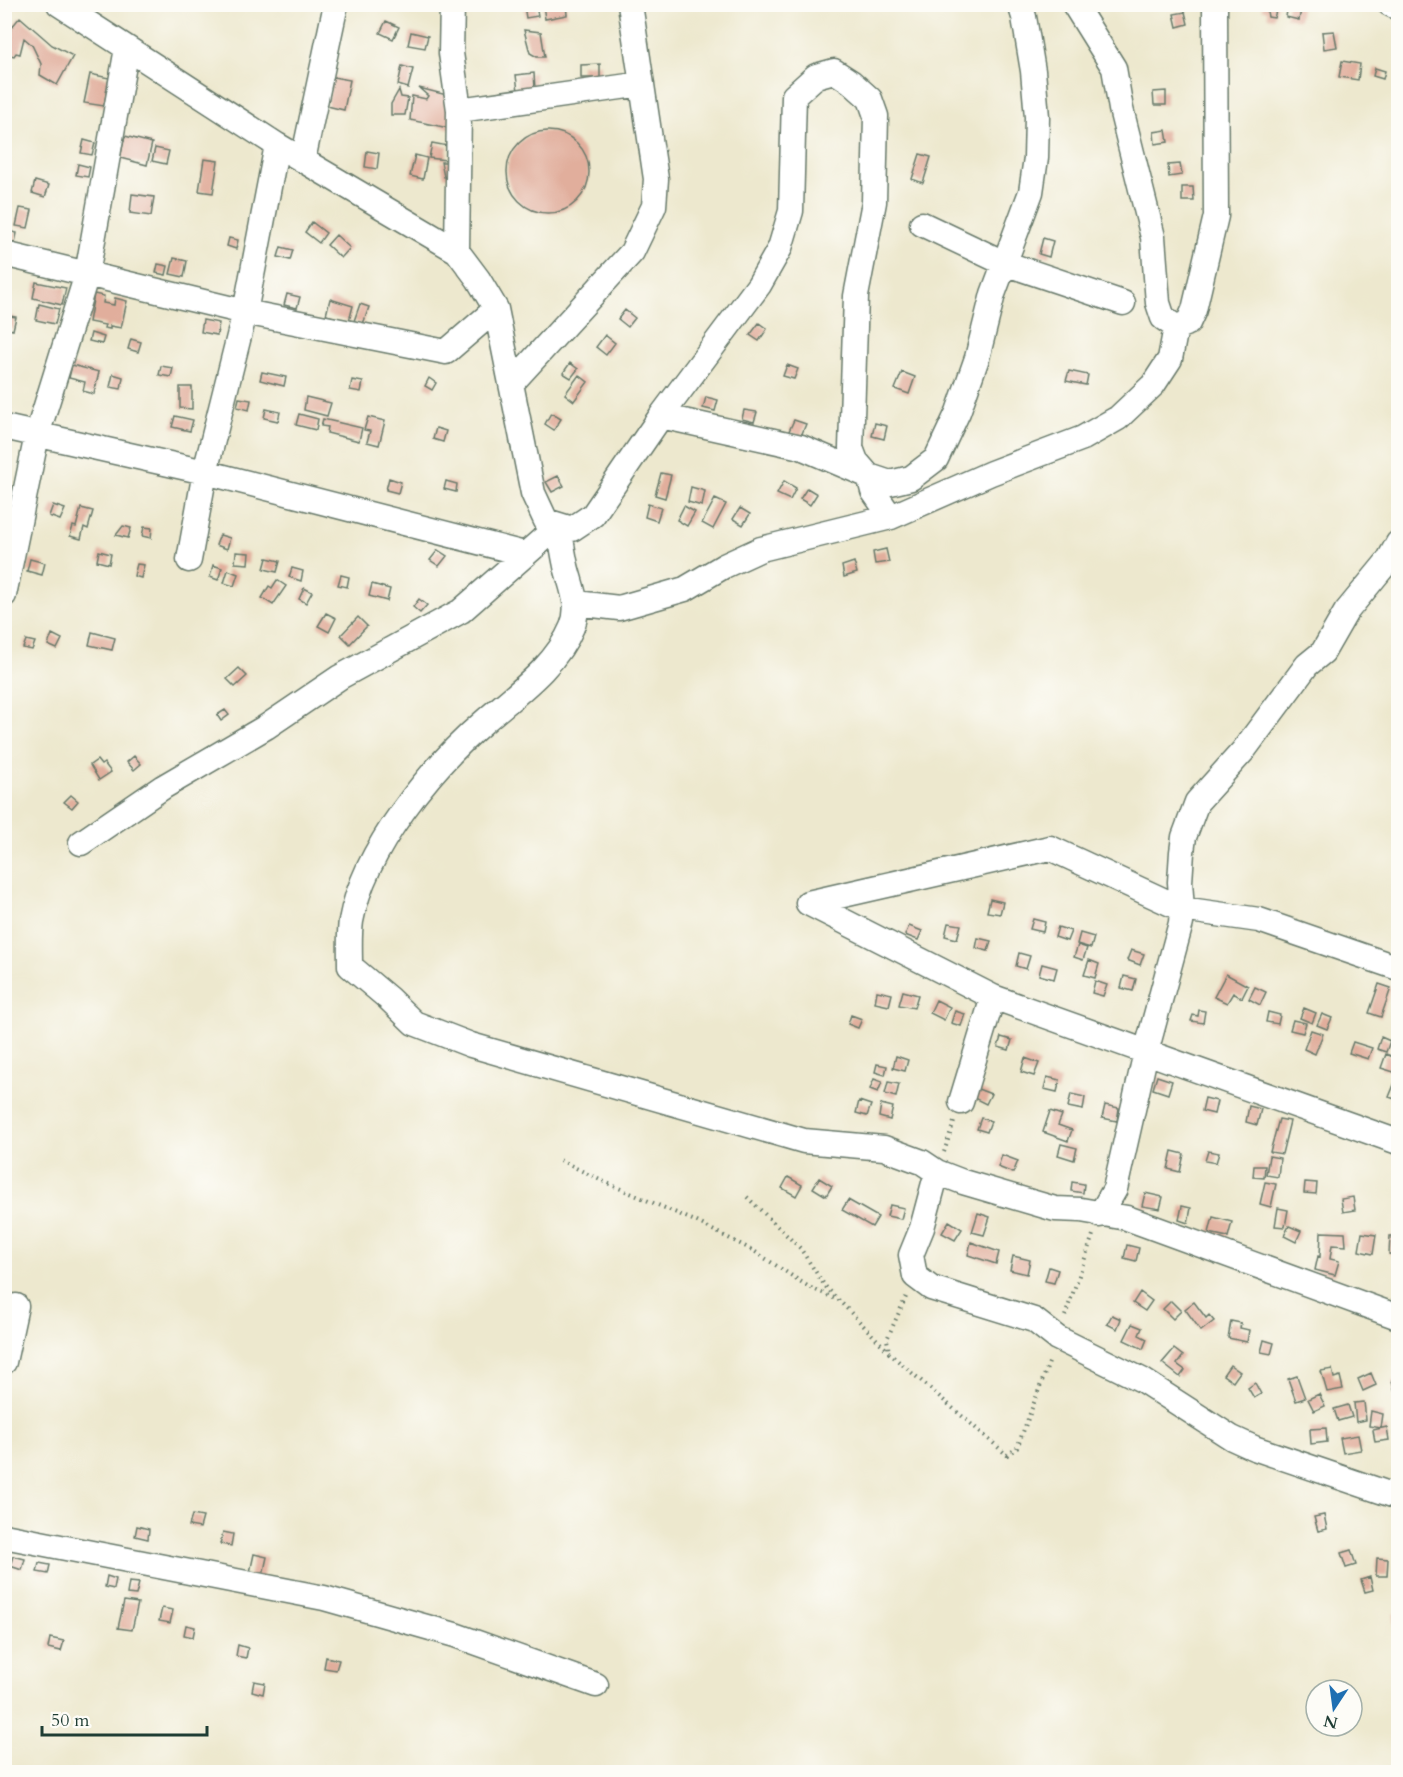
<svg xmlns="http://www.w3.org/2000/svg" width="1403" height="1777" viewBox="0 0 1403 1777" font-family="Cardo,serif">
  <style>
    .building { fill: #e1ae9c }
    .lines { fill: none; stroke-linecap: round; stroke-linejoin: round }
    .minor-casing { stroke: #67796a; stroke-width: 27 }
    .path { stroke: #67796a; stroke-width: 4; stroke-dasharray: 1.5 4.5; stroke-linecap: butt }
    .minor { stroke: #fff; stroke-width: 24 }
  </style>
  <rect width="100%" height="100%" fill="#fdfcf7"/>
  <filter id="ink" filterUnits="userSpaceOnUse"><feTurbulence type="fractalNoise" baseFrequency=".0167" numOctaves="2"/><feDisplacementMap in="SourceGraphic" scale="12" xChannelSelector="R" yChannelSelector="G"/><feConvolveMatrix kernelMatrix="1 2 1 2 8 2 1 2 1" color-interpolation-filters="sRGB"/></filter>
  <filter id="wash" filterUnits="userSpaceOnUse"><feTurbulence type="fractalNoise" baseFrequency=".008" numOctaves="4" result="noise"/><feDisplacementMap in="SourceGraphic" scale="24" xChannelSelector="R" yChannelSelector="G"/><feGaussianBlur stdDeviation="1.35" result="paint"/><feColorMatrix in="noise" values="0 0 0 0 0 0 0 0 0 0 0 0 0 0 0 0 0 1.4 0 .05"/><feComposite in="paint" operator="in"/></filter>
  <g filter="url(#wash)">
    <rect width="100%" height="100%" fill="#ede8ce"/>
    <g id="blocks">
      <!-- building -->
      <path class="building" d="M543,4H566L567,15L545,19Z
        M1263,4H1278L1274,18L1268,17L1267,11L1262,9Z
        M1288,4H1302L1299,20L1286,17Z
        M524,5H536L538,16L526,18Z
        M1185,12L1188,24L1177,27L1174,14Z
        M20,17L52,45L73,56L57,85L40,75L41,64L32,45L24,38L20,54L16,53L14,56L7,54L8,50H5L11,28Z
        M386,21L399,27L393,39L380,33Z
        M524,30L541,32L545,57H537L530,53Z
        M1334,31L1337,47L1324,49L1322,32Z
        M411,32L428,36L425,48L408,45Z
        M1342,61L1360,64L1358,80L1339,77Z
        M600,64V78H581V65Z
        M402,66L413,69L408,88L398,85Z
        M1375,68L1385,71L1383,79L1373,76Z
        M534,73L535,89L518,91L516,75Z
        M90,74L109,78L104,106L84,103Z
        M333,77L350,80L344,110L327,106Z
        M419,88L447,95L453,129L410,120L412,96L426,99L428,96Z
        M399,90L401,97L408,98L405,115H391V104Z
        M1166,91V105H1154L1153,92Z
        M1166,130L1168,142L1155,144L1154,132Z
        M507 172a41 41 0 1 1 82 0a41 41 0 1 1-82 0Z
        M125,136L152,143L147,165L120,158Z
        M84,140L95,143L92,155L81,153Z
        M432,143L448,146L446,160L429,158Z
        M155,148L169,151L166,164L152,161Z
        M367,151L379,153L377,169L365,167Z
        M920,154L931,157L923,183L912,179Z
        M415,155L427,158L423,179L410,176Z
        M204,159L218,161L213,193L199,191Z
        M441,162H452L454,176L444,177Z
        M78,164L90,167L88,177L76,175Z
        M1180,164L1182,175L1169,177L1168,165Z
        M35,181L49,185L45,197L32,193Z
        M1182,187H1193L1194,201H1182Z
        M132,194L154,197L151,216L130,213Z
        M20,208L32,210L28,228L16,226Z
        M312,222L326,233L319,243L305,232Z
        M5,230L17,233L15,243L4,241Z
        M336,235L350,248L341,258L327,245Z
        M229,238L238,240L236,249L227,246Z
        M1043,238L1053,241L1049,257L1039,254Z
        M281,247L293,250L290,260L278,257Z
        M174,258L187,261L184,277L170,274Z
        M158,264L168,266L166,275L156,273Z
        M36,282L66,288L62,305L33,298Z
        M94,294L104,296L103,303L114,305L115,298L127,301L121,328L110,326V329L104,328L105,325L89,322Z
        M287,294L300,297L297,308L284,305Z
        M330,299L353,306L349,321L326,315Z
        M39,304L59,309L55,324L36,320Z
        M360,304L369,307L363,324L354,321Z
        M625,310L635,318L628,327L618,319Z
        M4,315L16,317L13,330L4,328Z
        M203,320L219,323L217,335L201,332Z
        M759,323L767,329L759,341L750,335Z
        M91,333L104,337L102,344L89,341Z
        M605,335L615,343L606,355L596,347Z
        M131,339L141,342L138,352L128,349Z
        M570,363L578,369L571,378L563,373Z
        M72,365L99,372L94,394L83,391L85,382L69,378Z
        M787,365L798,369L794,379L783,376Z
        M161,366L173,368L171,377L159,375Z
        M1069,371L1088,375L1086,385L1066,381Z
        M262,372L286,377L284,386L260,380Z
        M902,372L915,377L909,394L895,389Z
        M113,374L123,377L121,389L110,387Z
        M579,375L588,382L574,401L565,394Z
        M429,378L436,383L432,390L425,386Z
        M352,380L363,382L361,392L350,390Z
        M180,387H192V409L180,408Z
        M306,397L331,403L327,416L304,410Z
        M706,397L718,400L715,411L703,408Z
        M239,398L251,400L249,410L237,407Z
        M266,409L280,412L278,421L264,418Z
        M744,410L757,412L754,422L742,419Z
        M551,413L561,419L554,430L545,424Z
        M299,414L318,419L316,430L296,425Z
        M175,416L193,420L190,431L172,427Z
        M368,417L385,421L379,445L367,442L370,431L364,430Z
        M323,419L362,428L359,441L327,433L328,427L321,426Z
        M794,420L806,424L801,436L789,431Z
        M875,423L887,426L884,439L872,436Z
        M436,428L446,431L443,442L433,439Z
        M661,473L671,475L665,498L655,495Z
        M558,476L564,486L552,492L546,482Z
        M389,478L401,482L398,493L386,490Z
        M446,481L457,484L456,492L444,489Z
        M784,481L796,488L790,500L777,494Z
        M691,487L705,491L702,506L688,502Z
        M807,488L817,494L810,505L800,499Z
        M715,499L726,504L713,529L702,523Z
        M648,504L661,508L657,521L645,517Z
        M53,505L65,509L60,520L49,516Z
        M684,506L695,512L687,526L677,520Z
        M81,508L93,511L88,529L84,527L81,539L70,536L73,526L76,527Z
        M740,508L750,514L743,525L733,519Z
        M123,526L131,528L128,538L116,535Z
        M144,527L152,528L151,538L142,536Z
        M220,535L230,538L227,549L216,545Z
        M886,549L889,562L875,564L873,552Z
        M438,550L447,556L439,566L430,560Z
        M99,551L111,554L109,564L97,561Z
        M236,552L249,553L248,564L235,563Z
        M267,558L280,561L277,572L264,569Z
        M30,559L45,563L42,575L27,571Z
        M854,562L857,573L844,577L842,566Z
        M137,564L144,565L141,578L134,576Z
        M213,565L222,568L218,580L210,577Z
        M292,568L303,571L301,581L289,577Z
        M228,570L238,574L234,586L224,583Z
        M341,575L349,577L347,587L338,585Z
        M277,580L286,586L273,605L262,598L269,586L272,588Z
        M372,584L390,589L387,601L369,596Z
        M304,588L312,592L306,603L299,599Z
        M419,599L427,605L420,613L413,607Z
        M326,613L336,618L329,632L318,626Z
        M358,617L367,626L350,644L341,635Z
        M92,632L115,638L112,650L89,645Z
        M52,634L62,639L57,649L48,645Z
        M26,640L35,642L32,650L23,648Z
        M239,668L247,676L235,687L227,679Z
        M225,710L229,715L221,721L217,715Z
        M134,756L141,764L134,770L127,762Z
        M97,760L101,765L104,763L111,772L99,780L90,765Z
        M71,795L78,801L72,808L64,802Z
        M990,899L1003,902L1000,914L987,912Z
        M1033,919L1045,922L1043,932L1030,929Z
        M948,923L961,925L957,939L945,936Z
        M909,926L922,931L918,940L905,935Z
        M1058,927L1071,931L1067,941L1055,937Z
        M1080,933L1094,937L1091,948L1077,944Z
        M978,938L991,941L988,951L976,948Z
        M1078,945L1087,948L1083,960L1074,957Z
        M1131,950L1144,954L1140,965L1127,960Z
        M1019,953L1030,956L1026,969L1016,966Z
        M1089,960L1099,964L1095,978L1084,975Z
        M1042,964L1057,968L1054,979L1039,975Z
        M1226,974L1248,986L1242,998L1233,993L1227,1003L1214,997Z
        M1124,976L1136,979L1133,991L1121,988Z
        M1095,981L1107,985L1103,996L1092,993Z
        M1379,984L1391,988L1381,1017L1369,1013Z
        M1255,987L1266,992L1260,1005L1249,999Z
        M877,991L892,994L889,1006L875,1003Z
        M903,991L918,995L914,1008L899,1005Z
        M936,1000L950,1007L944,1020L930,1013Z
        M1304,1008L1316,1013L1312,1023L1300,1018Z
        M1199,1010L1205,1011L1203,1023L1191,1021L1193,1015L1198,1016Z
        M955,1011L965,1014L961,1026L951,1023Z
        M1268,1012L1280,1015L1278,1024L1266,1022Z
        M1322,1014L1332,1018L1327,1029L1317,1025Z
        M851,1015L862,1019L858,1028L848,1024Z
        M1293,1020L1306,1023L1303,1033L1290,1030Z
        M1311,1030L1323,1034L1315,1054L1304,1049Z
        M1001,1037L1012,1040L1009,1050L998,1047Z
        M1381,1037L1390,1041L1386,1052L1377,1049Z
        M1353,1042L1372,1048L1368,1059L1349,1053Z
        M1386,1054L1398,1059L1397,1073L1381,1068Z
        M896,1056L908,1060L905,1071L893,1068Z
        M1025,1058L1039,1063L1034,1076L1021,1072Z
        M877,1064L887,1066L885,1075L875,1072Z
        M1398,1075V1100L1389,1097Z
        M1157,1076L1172,1081L1168,1094L1153,1089Z
        M1047,1077L1060,1080L1057,1092L1044,1089Z
        M874,1079L882,1082L878,1092L870,1089Z
        M888,1082L899,1084L896,1097L885,1094Z
        M978,1089L991,1094L986,1104L974,1098Z
        M1071,1094L1085,1097L1083,1110L1068,1107Z
        M1205,1098L1217,1101L1214,1114L1202,1111Z
        M859,1101L871,1105L867,1116L856,1113Z
        M881,1104L893,1107L890,1120L879,1117Z
        M1105,1105L1119,1108L1117,1121L1102,1118Z
        M1249,1106L1261,1109L1257,1125L1246,1122Z
        M1050,1111L1062,1115L1058,1125L1072,1130L1068,1141L1043,1132Z
        M981,1118L991,1121L987,1132L977,1129Z
        M1279,1119L1290,1121L1282,1154L1270,1152Z
        M1061,1144L1077,1148L1074,1160L1058,1155Z
        M1172,1151L1184,1154L1180,1172L1168,1169Z
        M1208,1151L1219,1153L1216,1163L1205,1161Z
        M1002,1155L1018,1161L1013,1173L998,1167Z
        M1269,1156L1280,1158L1278,1177L1266,1175Z
        M1254,1166H1265L1264,1178L1253,1177Z
        M788,1177L802,1185L796,1196L782,1188Z
        M819,1178L832,1186L826,1196L813,1188Z
        M1072,1182L1084,1184L1083,1193L1071,1191Z
        M1265,1182L1276,1184L1271,1207L1260,1204Z
        M1305,1182L1317,1183L1316,1194L1304,1193Z
        M1145,1193L1163,1197L1160,1209L1142,1206Z
        M1353,1197L1355,1210L1343,1212L1341,1199Z
        M848,1200L878,1217L872,1227L842,1210Z
        M890,1205L904,1208L901,1219L887,1216Z
        M1182,1206L1191,1208L1188,1223L1179,1220Z
        M1278,1208L1288,1210L1285,1227L1275,1226Z
        M978,1213L990,1217L984,1235L972,1232Z
        M1213,1217L1232,1222L1228,1237L1209,1233Z
        M949,1221L962,1229L955,1240L942,1233Z
        M1289,1226L1301,1231L1296,1242L1284,1236Z
        M1321,1232L1345,1233L1346,1246L1332,1245L1330,1259L1339,1261L1335,1275L1315,1270L1318,1256L1320,1257Z
        M1362,1233L1376,1235L1373,1254L1359,1251Z
        M1390,1236H1398V1255L1389,1254Z
        M971,1242L999,1252L996,1264L968,1255Z
        M1127,1245L1139,1248L1136,1261L1124,1258Z
        M1013,1256L1030,1260L1027,1274L1010,1270Z
        M1049,1267L1058,1270L1054,1283L1045,1281Z
        M1140,1292L1152,1301L1145,1311L1133,1303Z
        M1171,1301L1181,1311L1173,1319L1163,1309Z
        M1194,1302L1206,1318L1209,1315L1214,1321L1201,1331L1185,1309Z
        M1112,1315L1121,1319L1117,1329L1107,1324Z
        M1231,1321L1241,1323L1240,1328L1249,1330L1247,1342L1228,1338Z
        M1132,1324L1142,1328L1139,1335L1147,1339L1143,1349L1124,1340Z
        M1264,1340L1274,1343L1271,1354L1261,1352Z
        M1174,1349L1183,1356L1177,1364L1185,1370L1180,1377L1162,1363Z
        M1230,1365L1240,1372L1233,1382L1223,1375Z
        M1332,1369L1334,1378L1340,1376L1343,1389L1327,1392L1321,1371Z
        M1371,1373L1376,1385L1363,1391L1358,1379Z
        M1297,1376L1305,1398L1296,1401L1288,1379Z
        M1398,1380V1393H1395L1392,1381Z
        M1255,1383L1261,1394L1254,1398L1248,1388Z
        M1319,1394L1325,1406L1314,1411L1308,1399Z
        M1364,1402L1366,1420L1356,1422L1354,1403Z
        M1348,1405L1352,1417L1338,1421L1334,1409Z
        M1371,1411L1383,1414L1381,1428L1369,1426Z
        M1387,1427L1389,1440L1375,1442L1373,1430Z
        M1326,1428L1327,1442L1311,1444L1310,1429Z
        M1358,1435L1361,1450L1343,1453L1340,1438Z
        M192,1515L203,1517L200,1528L189,1526Z
        M1324,1515L1327,1529L1318,1531L1314,1517Z
        M137,1526L149,1529L148,1539L135,1536Z
        M223,1532L233,1534L231,1546L220,1544Z
        M1351,1550L1356,1565L1346,1568L1341,1553Z
        M254,1554L267,1557L262,1580L249,1577Z
        M13,1556L25,1559L22,1570L10,1566Z
        M1377,1558L1388,1559L1387,1576H1376Z
        M39,1563L50,1565L48,1574L37,1572Z
        M107,1576L116,1579L114,1589L105,1587Z
        M1370,1577L1373,1590L1365,1592L1361,1580Z
        M129,1582L139,1583L136,1595L127,1594Z
        M124,1601L138,1603L132,1630L118,1628Z
        M162,1608L173,1610L170,1623L159,1621Z
        M1394,1613H1398V1627H1395Z
        M186,1625L195,1627L193,1637L184,1635Z
        M50,1638L64,1641L61,1651L48,1648Z
        M238,1645L248,1648L246,1658L236,1656Z
        M326,1657L339,1660L336,1670L324,1668Z
        M254,1681L265,1683L263,1694L252,1691Z"/>
    </g>
  </g>
  <g filter="url(#ink)">
    <use href="#blocks" fill-opacity="0" stroke="#67796a" stroke-width="1.5"/>
    <g class="lines">
      <defs>
        <path id="minor" d="M59,4L277,145L457,251L478,279L496,309L533,493L546,521L572,529L593,515L661,416L759,285L780,248L791,211L794,96L816,76L834,71L851,82L870,99L876,116L874,202L856,296L851,448L856,461L869,476L890,483L911,478L936,459L958,412L977,358L993,294L1031,192L1036,158L1037,117L1033,71L1024,17L1020,4
          M452,4L451,53L459,110L457,251
          M1074,4L1114,68L1121,109L1153,237L1158,303L1163,318L1176,327L1188,323L1194,310L1216,216L1215,4
          M1390,4L1398,8
          M459,110L642,84
          M303,160L336,4
          M922,224L1004,263L1123,303
          M4,254L245,312L446,352L496,309
          M511,384L632,252L654,206L656,179L630,4
          M661,416L801,447L869,476L873,491L891,517
          M4,427L205,472L525,554
          M559,525C561,539 563,552 566,566C571,587 581,606 572,627C556,666 517,693 486,720C432,766 364,849 351,921C349,935 350,951 350,966L388,998L414,1023L471,1045L804,1141L884,1148L922,1162L937,1172L963,1182L1055,1209L1081,1210L1127,1218L1398,1317
          M189,560L205,472L245,312L277,145
          M4,595L37,435L87,274L127,48
          M576,603L619,608L685,589L724,566L761,549L891,517L991,473L1083,438L1118,418L1153,385L1170,359L1176,327
          M81,843L163,787L266,727L340,677L461,611L559,525
          M808,903L993,997L1398,1142
          M808,903L1050,848L1182,909L1259,920L1398,968
          M961,1102L993,997
          M937,1172L922,1228L911,1255L915,1276L931,1288L1034,1320L1057,1338L1142,1380L1232,1438L1254,1448L1398,1497
          M1100,1215L1115,1189L1146,1052L1181,923L1182,909L1180,882L1182,852L1184,837L1197,802L1243,751L1307,665L1323,652L1346,612L1388,561L1398,543
          M4,1362L16,1306
          M4,1536L324,1598L455,1635L596,1685"/>
      </defs>
      <!-- minor casing -->
      <use href="#minor" class="minor-casing"/>
      <!-- path -->
      <path class="path" d="M944,1152L954,1122
        M560,1160L600,1180L695,1221L754,1251L809,1287L838,1300
        M747,1197L800,1248L825,1286L889,1352
        M906,1297L887,1339L889,1353L1007,1455L1017,1448L1050,1360
        M1065,1316L1093,1235"/>
      <!-- minor -->
      <use href="#minor" class="minor"/>
    </g>
  </g>
  <!-- margin -->
  <rect width="1403" height="1777" fill="none" stroke="#fdfcf7" stroke-width="24"/>
  <!-- north arrow -->
  <g transform="translate(1334 1708) rotate(193)"><circle r="28" fill="#fdfcf7" stroke="#a4b0a9" stroke-width="1.5"/>
  <path d="M0-4.5L10 22L0 15L-10 22Z" fill="#1f6fb2"/>
  <text y="-9" font-size="16" font-weight="bold" text-anchor="middle" fill="#1f3d34">N</text>
  </g>
  <!-- scale -->
  <path d="M42 1726v9h165v-9" fill="none" stroke="#1f3d34" stroke-width="3"/>
  <text x="51" y="1726" font-size="18" fill="#1f3d34" stroke="#fdfcf7" stroke-width="4.5" paint-order="stroke">50 m</text>
</svg>
